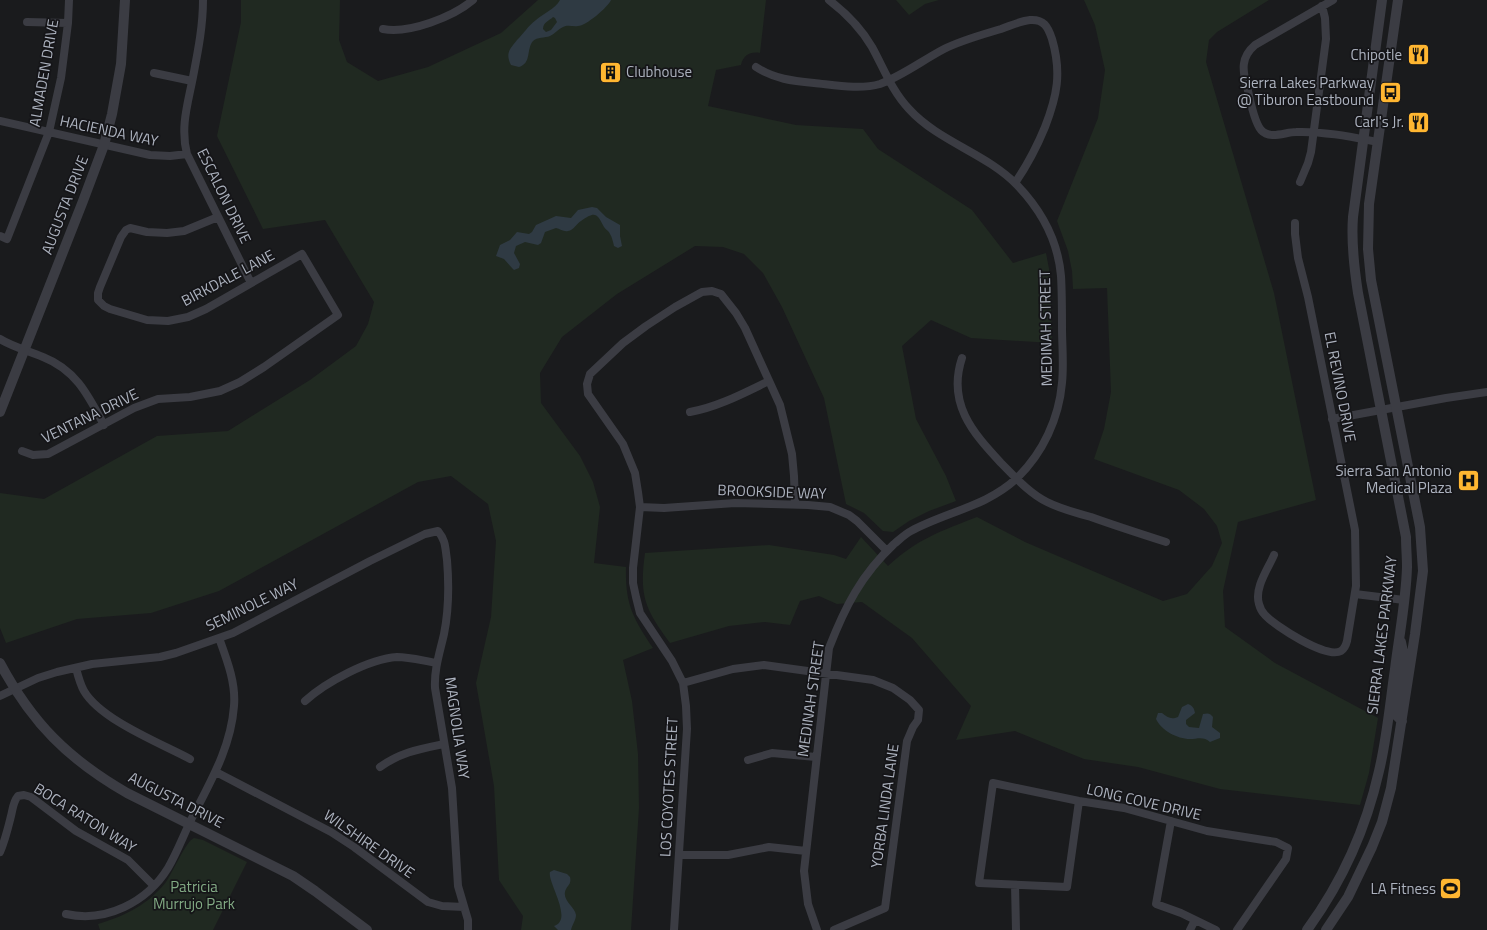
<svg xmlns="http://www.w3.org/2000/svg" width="1487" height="930" viewBox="0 0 1487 930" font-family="'Titillium Web',sans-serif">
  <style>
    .green { fill: #202921 }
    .water { fill: #2f3a43; fill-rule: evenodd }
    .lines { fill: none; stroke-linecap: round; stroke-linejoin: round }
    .minor { stroke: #3b3c43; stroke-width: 8 }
    .tertiary { stroke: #3b3c43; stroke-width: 10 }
    .labels { text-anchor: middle; stroke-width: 3.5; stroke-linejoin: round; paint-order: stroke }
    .poi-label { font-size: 15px; fill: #acb2be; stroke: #151518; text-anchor: end }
    .street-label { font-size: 15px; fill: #acb2be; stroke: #151518 }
    .park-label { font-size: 15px; fill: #82aa84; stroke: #151518 }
  </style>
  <rect width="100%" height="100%" fill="#1a1b1d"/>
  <!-- green -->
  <path class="green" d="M241,0H340L339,40L347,62L378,81L428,67L501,33L538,0H766L760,53C751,51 743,55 741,65L716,70L708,106L796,125L863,129L878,149L972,210L1013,263L1046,253L1050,274L1052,343L971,338L931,320L902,346L916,419L946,476L956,501L929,511L909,521L893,532L883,531L864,513L846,504L824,398L782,307L763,273L744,254L723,247L695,246L617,294L562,337L540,373L541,403L580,456L593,482L600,507L594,563L626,567C625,604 633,618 653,648L623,660L632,701L638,754L639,808L631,930H521L523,916L499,880L494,786L476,683L491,617L496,541L488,504L451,476L418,482L219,591L151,613L77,619L6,643L0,628V493L44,499L157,436L228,431L310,380L356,346L368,324L374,302L325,220L263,229L217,136L241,22Z
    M896,0H939L925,4L909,15Z
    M1084,0H1269L1217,32L1209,40L1206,62L1274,293L1316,500L1238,522L1223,591L1225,627L1275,663L1378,718L1369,773L1360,805L1220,789L1138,767L1084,759L1015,731L956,740L971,706L912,638L862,602L837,604L819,596L800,601L790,625L765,622L729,626L670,643C645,609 639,596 645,553L769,545L834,555L846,559L861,537L888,566C917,539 941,531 977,517L1025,542L1163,601L1187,594L1212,566L1222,543L1217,526L1204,509L1179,490L1094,459L1104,429L1111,392L1107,288L1073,289L1072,271L1068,251L1057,221L1098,118L1105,70L1095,25Z
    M194,838L203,840L247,862L213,930H100L98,924C125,916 149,904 166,882C173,872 186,841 194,838Z"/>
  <!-- water -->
  <path class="water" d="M560,0H611C608,7 586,26 578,26C573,27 568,24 563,27C558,29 555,34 550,36C545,38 537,37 533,41C526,49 532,63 519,67L511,65C505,53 510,49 517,40C524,33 528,26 536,20C544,13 555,9 560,0ZM553,17L555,18L557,22L551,30L546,32L543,29C543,22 549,21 553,17Z
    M592,207L597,208L606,217L620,225V236L622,246L618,248L614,246C613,242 612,237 610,234C609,231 606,230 604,227C597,213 595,211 581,221C576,224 574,230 568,231C564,232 560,229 556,228L545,232L541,243L538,245L525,242L516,246L514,253L520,264L519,268L514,270L512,268L504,259L496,256L500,245L510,240L517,232L529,234L532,232L536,225L556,216L571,218L578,210Z
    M1188,704C1193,706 1194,708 1195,713L1186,720V724L1189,727L1199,728L1203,714C1208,713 1210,713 1213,717L1212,727L1220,733V738L1210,742C1204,736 1197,739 1190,739C1177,739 1161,730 1156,719L1158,713H1162C1167,717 1171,720 1178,717L1182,707Z
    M554,870L567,874L570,877C572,885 566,886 565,892C563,901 575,907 576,915C576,920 572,925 571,930H558L554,926C574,920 547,882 550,872Z"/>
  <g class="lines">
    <!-- minor -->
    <path class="minor" d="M203,0C203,26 198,51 193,77C188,103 180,127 187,154L251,283
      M1333,0L1255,45C1241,57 1242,70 1247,86C1249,96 1255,123 1261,130C1270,140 1285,132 1296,132C1323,131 1352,137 1378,142
      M27,22L68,23
      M383,29C409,34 453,17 473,0
      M756,67C774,79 793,81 814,83C834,85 860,90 880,84C902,76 923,60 944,49C962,40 981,35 1001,29C1010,26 1020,21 1030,20C1044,19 1048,27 1052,39C1062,73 1057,96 1045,127C1036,149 1028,164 1015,183
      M154,73L192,81
      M0,121L150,155L170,156L187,154
      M1300,182L1308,163L1311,152L1326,39L1325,18L1322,6
      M0,236L7,239L49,132L61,78L68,23L69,0
      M0,339C13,347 29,351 43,357C76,370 88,395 104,425
      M962,358C947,403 972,432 1001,463C1015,477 1029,493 1047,502C1061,509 1076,513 1091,517C1116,526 1141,534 1166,542
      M690,412C718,407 744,393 769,381
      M1332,419L1446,398L1487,392
      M22,451L33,455L48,454L134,408L158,399L190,397L220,391L240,382L264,367L338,315L302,254L206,309L188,317L168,321L147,320L110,309L104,306L98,300V293L100,287L121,237L126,230L130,228L147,232L167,233L184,231L218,217
      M640,507L664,508L735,503L808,505L830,507L849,515L857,521L887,551
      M1274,555C1268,569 1254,588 1259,604C1260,608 1262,612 1265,615C1275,626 1326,659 1341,651C1344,649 1346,645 1347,641L1356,586L1355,530L1308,297L1298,258L1295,234V223
      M1355,594L1404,600
      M76,668C78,676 80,684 84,691C101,720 160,743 190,759
      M683,683L733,669L764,665L873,680L893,688L910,700L919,710L918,720L913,727L907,741L885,908L834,930
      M0,696L38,678L57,672L92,664L160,657L176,653L233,633L370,561L425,534L438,531C446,541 445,547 447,560C449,584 449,609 444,634C440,652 434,669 435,688L452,788L458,886L468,920V930
      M305,701C326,682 369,659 397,657C410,657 424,661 437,663
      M748,760L772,753L816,757
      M380,767C401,752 420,749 444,744
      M216,772L331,832L354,847L428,902L442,906L464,907
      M1079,801L1067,887L979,883L993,783L1079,801L1124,808L1207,831L1276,842L1288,848L1286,859L1237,930
      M1171,821L1156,904L1181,913L1216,930
      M0,852C5,841 8,828 11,816C13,808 13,802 18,796L24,795L31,797L76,831L128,860L153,885
      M680,855H728L769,847L806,851
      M1015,885L1016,930
      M66,914C106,923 147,902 168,868C178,851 185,831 194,814C212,779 231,746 234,706C236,683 227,660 219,638
      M674,930L687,729L686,706L683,683L672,661L640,613L636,597L633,583V568L640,507L638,492L635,473L623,444L588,394L587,384L590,374L623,343L646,326L675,307L702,292L712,291L721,294L736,313L745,328L780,405L792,454L794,476L795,504
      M817,930L808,904L804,871L829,648C845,607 861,575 894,544C899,540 905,534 911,531C946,512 988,506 1017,478C1043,453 1059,418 1062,383C1064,364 1062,346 1062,327C1062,310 1062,293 1061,276C1058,241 1041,210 1017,185C986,153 939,142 909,109C892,91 884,69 872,47C861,28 846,13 829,0
      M1190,930L1195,920"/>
    <!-- tertiary -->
    <path class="tertiary" d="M0,412L83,201L104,145L112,114L121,64L125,0
      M1401,642L1404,657L1397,708V716L1402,721
      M0,663C32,723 68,759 127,793L293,876L315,891L367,930
      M1307,930C1342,882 1366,829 1379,771C1387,738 1390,703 1395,669C1399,636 1406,601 1407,567C1407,557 1406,547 1406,537L1358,293C1354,267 1351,243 1353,217L1382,0
      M1326,930L1348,897L1372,847L1382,822L1391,788L1415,634L1423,571L1420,527L1371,280L1368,249L1369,204L1398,0"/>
  </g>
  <!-- icons -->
  <defs>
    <symbol id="restaurant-square" viewBox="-11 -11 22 22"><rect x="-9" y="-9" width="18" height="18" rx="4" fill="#ffb631" stroke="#151518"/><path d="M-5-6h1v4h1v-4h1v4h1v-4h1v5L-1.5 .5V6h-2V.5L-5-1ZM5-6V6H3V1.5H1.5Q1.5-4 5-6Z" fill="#111"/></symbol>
    <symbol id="building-square" viewBox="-11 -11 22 22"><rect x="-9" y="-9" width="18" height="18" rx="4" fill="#ffb631" stroke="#151518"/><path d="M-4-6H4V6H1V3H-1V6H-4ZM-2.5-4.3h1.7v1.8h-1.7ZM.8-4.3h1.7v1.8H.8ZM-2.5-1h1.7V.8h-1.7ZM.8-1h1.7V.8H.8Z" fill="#111"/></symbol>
    <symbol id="bus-square" viewBox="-11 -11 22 22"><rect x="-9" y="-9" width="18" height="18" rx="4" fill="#ffb631" stroke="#151518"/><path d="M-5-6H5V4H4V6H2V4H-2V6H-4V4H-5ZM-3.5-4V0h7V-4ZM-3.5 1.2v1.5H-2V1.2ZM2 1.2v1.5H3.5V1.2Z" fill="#111"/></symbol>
    <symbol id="hospital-square" viewBox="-11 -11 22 22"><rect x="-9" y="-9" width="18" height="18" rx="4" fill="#ffb631" stroke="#151518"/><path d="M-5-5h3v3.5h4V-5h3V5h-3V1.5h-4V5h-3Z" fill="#111"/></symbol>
    <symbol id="stadium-square" viewBox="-11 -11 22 22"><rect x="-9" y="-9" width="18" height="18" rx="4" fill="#ffb631" stroke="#151518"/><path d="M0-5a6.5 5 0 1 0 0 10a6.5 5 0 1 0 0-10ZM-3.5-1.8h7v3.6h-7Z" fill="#111"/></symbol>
  </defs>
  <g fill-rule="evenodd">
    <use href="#restaurant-square" x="1406" y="42" width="25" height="25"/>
    <use href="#building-square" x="598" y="60" width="25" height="25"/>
    <use href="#bus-square" x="1378" y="80" width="25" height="25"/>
    <use href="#restaurant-square" x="1406" y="110" width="25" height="25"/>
    <use href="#hospital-square" x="1456" y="468" width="25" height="25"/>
    <use href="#stadium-square" x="1438" y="876" width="25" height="25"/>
  </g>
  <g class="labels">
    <!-- poi labels -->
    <g class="poi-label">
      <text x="1402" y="60">Chipotle</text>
      <text x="626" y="77" text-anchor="start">Clubhouse</text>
      <text x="1374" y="88">Sierra Lakes Parkway<tspan x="1374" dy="17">@ Tiburon Eastbound</tspan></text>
      <text x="1404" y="127">Carl's Jr.</text>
      <text x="1452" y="476">Sierra San Antonio<tspan x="1452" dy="17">Medical Plaza</tspan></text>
      <text x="1436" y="894">LA Fitness</text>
    </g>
    <!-- street labels -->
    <g class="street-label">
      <text transform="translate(44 73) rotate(-80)" y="5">ALMADEN DRIVE</text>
      <text transform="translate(109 131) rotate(12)" y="5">HACIENDA WAY</text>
      <text transform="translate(224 196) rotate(64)" y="5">ESCALON DRIVE</text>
      <text transform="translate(65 205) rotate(-69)" y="5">AUGUSTA DRIVE</text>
      <text transform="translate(228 278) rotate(-28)" y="5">BIRKDALE LANE</text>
      <text transform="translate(1046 328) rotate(-91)" y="5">MEDINAH STREET</text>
      <text transform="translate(1340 387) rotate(79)" y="5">EL REVINO DRIVE</text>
      <text transform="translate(90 416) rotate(-26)" y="5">VENTANA DRIVE</text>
      <text transform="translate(772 492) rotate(2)" y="5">BROOKSIDE WAY</text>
      <text transform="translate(252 605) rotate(-26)" y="5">SEMINOLE WAY</text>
      <text transform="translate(1382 635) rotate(-83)" y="5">SIERRA LAKES PARKWAY</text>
      <text transform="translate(811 699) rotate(-82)" y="5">MEDINAH STREET</text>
      <text transform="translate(457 728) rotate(82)" y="5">MAGNOLIA WAY</text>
      <text transform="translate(669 787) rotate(-87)" y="5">LOS COYOTES STREET</text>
      <text transform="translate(176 800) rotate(27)" y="5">AUGUSTA DRIVE</text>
      <text transform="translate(1144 802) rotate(13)" y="5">LONG COVE DRIVE</text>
      <text transform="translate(885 806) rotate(-82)" y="5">YORBA LINDA LANE</text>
      <text transform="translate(85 818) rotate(32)" y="5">BOCA RATON WAY</text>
      <text transform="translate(369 844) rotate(35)" y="5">WILSHIRE DRIVE</text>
    </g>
    <!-- park labels -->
    <g class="park-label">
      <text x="194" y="892">Patricia<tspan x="194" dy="17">Murrujo Park</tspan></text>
    </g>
  </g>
</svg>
